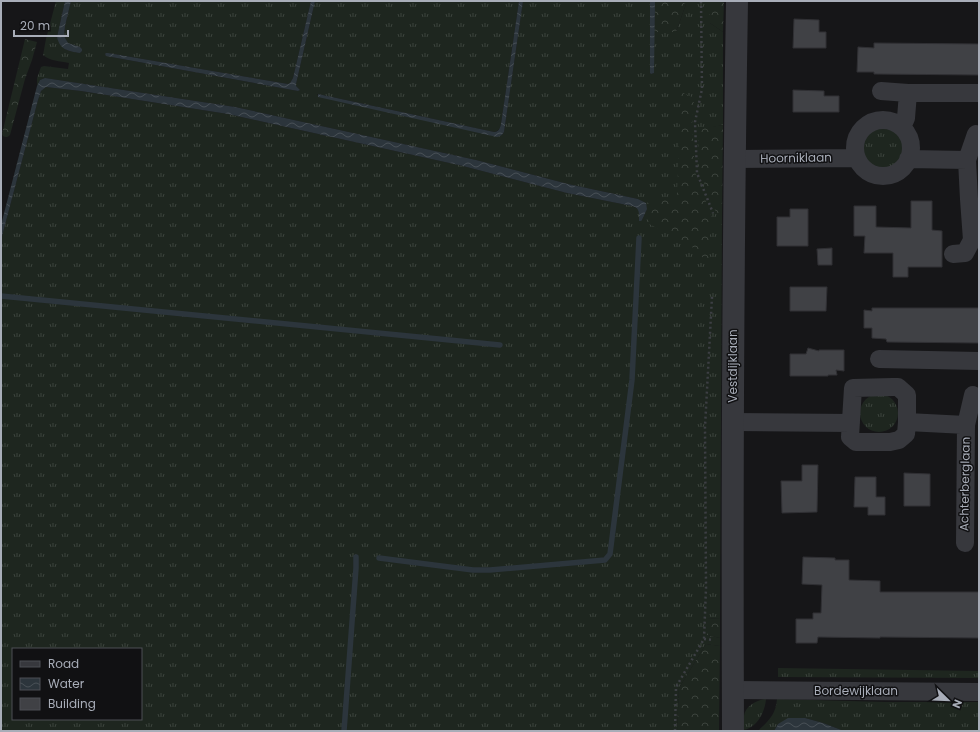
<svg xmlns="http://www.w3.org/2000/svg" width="980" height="732" viewBox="0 0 980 732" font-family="Poppins,sans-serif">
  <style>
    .grass { fill: url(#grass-tufts); fill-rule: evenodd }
    .forest { fill: url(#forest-crowns) }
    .water { fill: url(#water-waves) }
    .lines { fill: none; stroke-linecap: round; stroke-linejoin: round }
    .stream { stroke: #2c353c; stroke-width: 5.5 }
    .building { fill: #404145; stroke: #303034 }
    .path { stroke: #3d3f44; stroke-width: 2.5; stroke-dasharray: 2 3; stroke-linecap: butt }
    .minor { stroke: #37383d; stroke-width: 18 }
    .tertiary { stroke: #37383d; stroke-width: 22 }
    .labels { text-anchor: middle; stroke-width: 3; stroke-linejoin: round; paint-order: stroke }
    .street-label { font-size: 12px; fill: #a8adb8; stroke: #111113 }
  </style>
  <defs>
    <pattern id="grass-tufts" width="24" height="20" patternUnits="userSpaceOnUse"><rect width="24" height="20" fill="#1e261f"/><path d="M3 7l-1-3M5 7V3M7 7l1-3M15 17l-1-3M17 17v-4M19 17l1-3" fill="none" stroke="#3c433d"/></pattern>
    <pattern id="forest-crowns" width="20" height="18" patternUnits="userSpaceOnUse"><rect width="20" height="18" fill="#1e261f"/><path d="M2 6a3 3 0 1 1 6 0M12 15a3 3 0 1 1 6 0" fill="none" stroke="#3c433d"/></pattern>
    <pattern id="water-waves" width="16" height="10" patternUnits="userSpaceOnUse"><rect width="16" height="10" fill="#2c353c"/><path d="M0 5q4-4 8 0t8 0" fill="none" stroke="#485056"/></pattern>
  </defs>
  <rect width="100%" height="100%" fill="#161618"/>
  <!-- grass -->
  <path class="grass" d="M56,1H65L57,37C65,51 64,50 80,53L82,51V49L80,47L68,43L64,36L65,26L71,1H311L293,78L290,83L288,84L108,53L105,54L106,56L298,91L300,90L296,86V84L315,1H519L501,124C500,129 498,131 494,132L318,94L317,95L502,135L504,132L523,1H650V73L651,74L654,73V32H676L686,4L680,1H710V23L723,32V125L698,130L717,214L722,215L720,619L707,618V635L720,638V646L706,644L679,688L677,731H1V240L38,100L41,91L46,87L81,91L228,114L463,166L567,193L632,206L638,209L642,220L647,209L646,203L638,199L568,184L476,160L235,107L45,78L40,80L37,86V78L41,67L44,66L68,69L69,63C60,61 50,61 43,55L46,39ZM13,649H141V719H13Z
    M862 149a21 21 0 1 1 42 0a21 21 0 1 1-42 0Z
    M860 413a19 19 0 1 1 38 0a19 19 0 1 1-38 0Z
    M778,668L979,671V678L778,677Z
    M766,699C765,712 757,728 743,730C744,725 743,721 744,716C745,706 757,700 766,699Z
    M777,699L885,702H979V731H844L823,723L805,718L778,724L774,731H758C768,721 776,715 777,699Z"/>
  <!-- forest -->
  <path class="forest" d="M655,1H680L686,4L676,32H654Z
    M710,1H724L723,32L710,23Z
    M25,39L37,42L32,60L25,79L10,135C8,137 6,138 3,136L2,134Z
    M681,92L694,98L692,125L695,172L711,215L709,259L699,256L690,244L647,223L646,203L677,196Z
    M723,125L722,215H717L699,171L698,129Z
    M707,618L720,619V638L707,635Z
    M706,644L720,646L719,731H677L679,688Z"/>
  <!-- water -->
  <path class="water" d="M65,1H71L65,26L64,36L68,43L80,47L82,49V51L80,53C68,51 60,50 57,37Z
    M311,1H315L296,84V86L300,90L298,91L106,56L105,54L106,53H108L288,84L290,83L293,78Z
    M519,1H523L504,132C502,135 501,136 497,137L318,97V94L494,132C498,132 500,129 501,124Z
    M650,1H655L654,73L651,74L650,73Z
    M45,78L235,107L476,160L568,184L638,199L646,203L647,209L642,220L641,221H639C639,213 640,208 632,206L567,193L463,166L228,114L81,91L46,87L41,91L38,100L1,240V225L37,86L40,80Z
    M788,718H805L823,723L844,731H774L778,724Z"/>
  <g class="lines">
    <!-- stream -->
    <path class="stream" d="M1,296L500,345
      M379,558L473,570H490L605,560L610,554L632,380L639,238
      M344,731L356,568V557"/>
  </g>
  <!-- building -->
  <path class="building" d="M794,19L819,20V32H826V48H793Z
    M874,43L979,44V75L874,74V72H857L858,47L874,48Z
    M793,90L824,91V96H839V112H793Z
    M911,201H932V230L942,231V267H908V277H893V253H864L865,236H854V206H876V227L911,228Z
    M790,209H808V246H777V217H790Z
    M832,248V265H818L817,249Z
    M790,287H827L826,311H790Z
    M872,308H979V343L887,342L886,339L872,338V328H864V310L872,311Z
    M808,348L819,351V350H844V371L836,370L837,375H828V376H790V354H806Z
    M802,465H818L817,512L782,513L781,481H802Z
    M904,473L930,474V506H904Z
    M855,477H876V497H885V515H868V507H854Z
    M803,557L835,558V560H849V580L880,581V592H979V638L880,637V638L818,637L817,643H796V619H813V613H821L822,585L802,584Z"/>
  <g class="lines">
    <!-- path -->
    <path class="path" d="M701,1L702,89L695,122L697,173L713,213
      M704,639L713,640
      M675,731L676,687L704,639L706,588L705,427L712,297"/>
    <!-- minor -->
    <path class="minor" d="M881,91L908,93H979
      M855 148a28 28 0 1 1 56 0a28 28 0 1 1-56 0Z
      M902,127L906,118L908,93
      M735,159L857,158
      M908,159L967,160
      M953,254L965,253L972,240L969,199L967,160L976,134
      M879,359L979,361
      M893,387H898L907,395V422L906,434L899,440L890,442H856L850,437L853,388Z
      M733,422L851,423
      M907,422L966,425
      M965,543L966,425L973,395
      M733,690L979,692"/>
    <!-- tertiary -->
    <path class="tertiary" d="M733,731C732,488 733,244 737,1"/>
  </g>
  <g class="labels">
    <!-- street labels -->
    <g class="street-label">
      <text transform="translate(796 158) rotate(-1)" y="4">Hoorniklaan</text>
      <text transform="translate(733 366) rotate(-90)" y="4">Vestdijklaan</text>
      <text transform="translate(965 484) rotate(-89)" y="4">Achterberglaan</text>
      <text x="856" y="695">Bordewijklaan</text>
    </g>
  </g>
  <!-- border -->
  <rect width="980" height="732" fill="none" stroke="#a8adb8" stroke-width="4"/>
  <!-- legend -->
  <rect x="12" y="648" width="130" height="72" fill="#111113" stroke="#4d4f55"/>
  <rect x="20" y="661" width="20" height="6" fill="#37383d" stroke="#4d4f55"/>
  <text x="48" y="668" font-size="12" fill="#a8adb8">Road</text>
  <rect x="20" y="678" width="20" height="12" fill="url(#water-waves)" stroke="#4d4f55"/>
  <text x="48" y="688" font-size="12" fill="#a8adb8">Water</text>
  <rect x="20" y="698" width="20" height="12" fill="#404145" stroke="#4d4f55"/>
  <text x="48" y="708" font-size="12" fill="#a8adb8">Building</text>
  <!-- north arrow -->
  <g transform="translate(948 700) rotate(113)" stroke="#111113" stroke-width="3" paint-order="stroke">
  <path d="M0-3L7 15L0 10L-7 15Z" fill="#a8adb8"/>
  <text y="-6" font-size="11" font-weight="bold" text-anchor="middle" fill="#a8adb8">N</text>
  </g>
  <!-- scale -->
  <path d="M14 30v6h54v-6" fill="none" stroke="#a8adb8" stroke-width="2"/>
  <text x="20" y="30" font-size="12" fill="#a8adb8" stroke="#111113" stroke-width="3" paint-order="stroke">20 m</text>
</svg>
